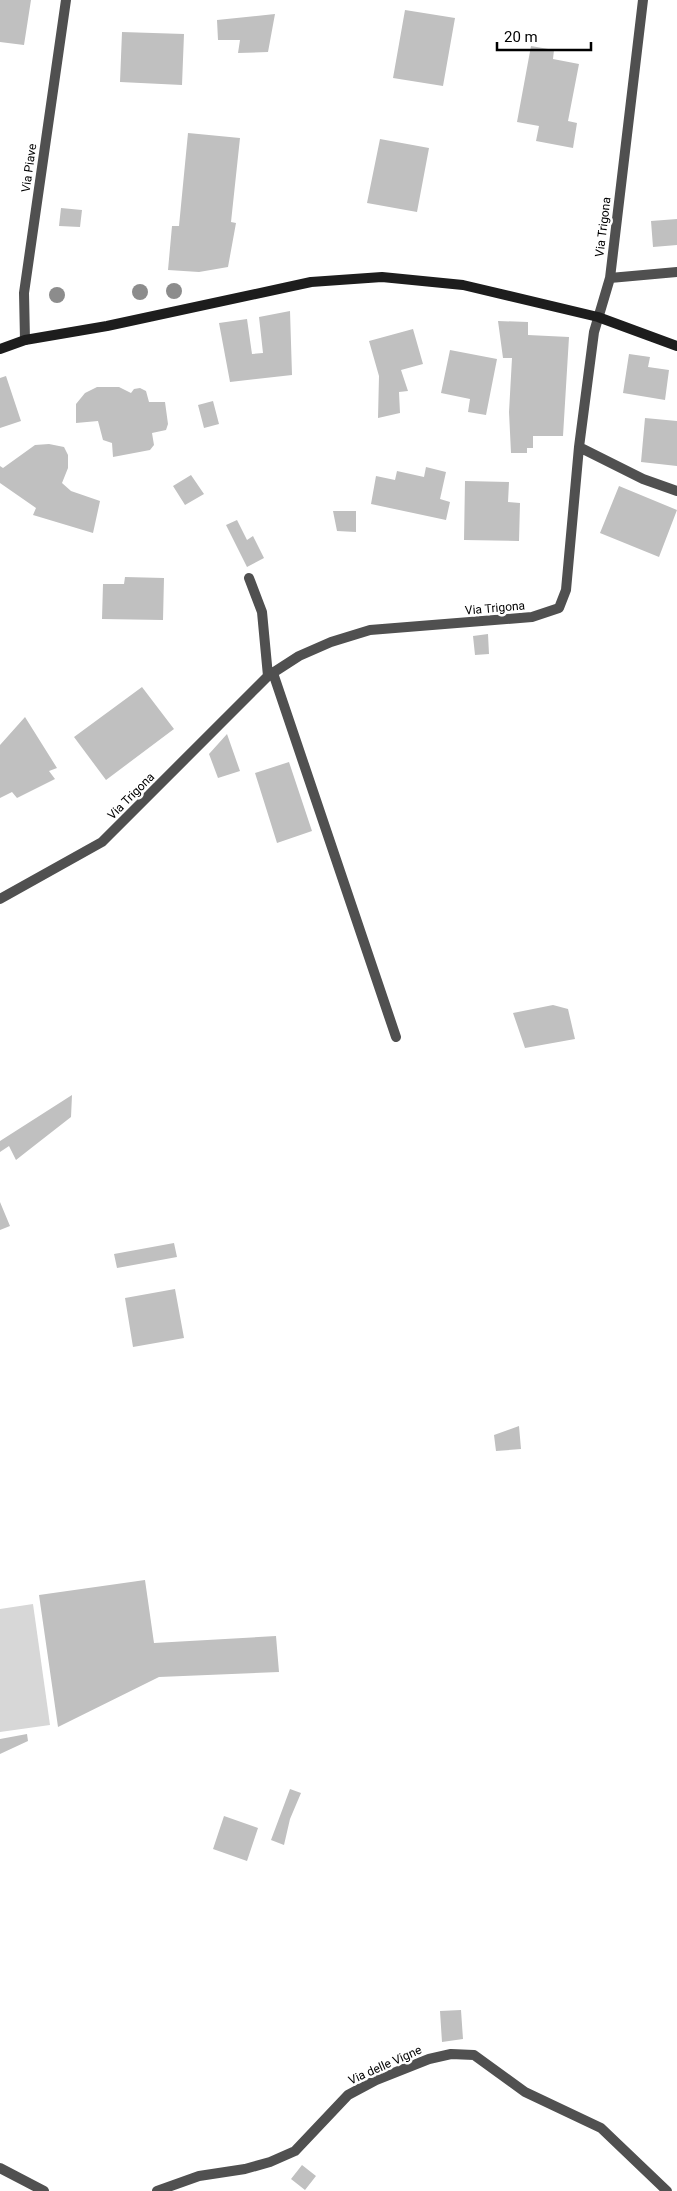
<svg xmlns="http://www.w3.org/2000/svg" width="677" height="2191" viewBox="0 0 677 2191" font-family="Roboto,sans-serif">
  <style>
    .green { fill: #d7d7d7 }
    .building { fill: #c0c0c0 }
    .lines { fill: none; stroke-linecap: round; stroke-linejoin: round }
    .street { stroke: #505050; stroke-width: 10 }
    .secondary { stroke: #1d1d1d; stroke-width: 10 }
    .tree { fill: #8c8c8c }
    .labels { text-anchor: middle; stroke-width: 5; stroke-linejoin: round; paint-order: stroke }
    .street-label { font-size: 12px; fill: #000; stroke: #fff }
  </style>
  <rect width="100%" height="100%" fill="#fff"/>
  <!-- green -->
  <path class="green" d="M33,1604L50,1725L0,1732V1609Z"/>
  <!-- building -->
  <path class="building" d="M0,0H31L24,45L0,42Z
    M405,10L455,18L443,86L393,78Z
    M275,14L268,52L238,53L240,40H218L217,20Z
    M122,32L184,34L182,85L120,82Z
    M531,46L554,50L553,59L579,64L568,121L577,123L573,148L536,141L539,126L517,122Z
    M188,133L240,138L231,222L236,223L228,267L199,272L168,270L172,226H179Z
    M380,139L429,148L417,212L367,203Z
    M61,208L82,210L80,227L59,226Z
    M677,219V245L653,247L651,221Z
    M290,311L292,375L230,382L219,323L247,319L252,354L263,353L259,317Z
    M498,321L528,322V335L569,337L563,436H533V448H527V453H511L509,412L512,358H503Z
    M413,329L423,364L401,370L408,391L399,392L400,413L378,418L379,376L369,341Z
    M450,350L497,359L486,415L468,412L470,399L441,393Z
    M629,354L650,357L648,367L669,370L665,400L623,393Z
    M6,376L21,421L0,428V378Z
    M97,387H119L131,393L134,389L140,388L146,391L149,402H165L168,424L166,430L152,433L154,445L150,450L113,457L112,443L103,440L98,421L76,423V404L85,393Z
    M213,401L219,424L204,428L198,405Z
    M645,418L677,421V466L641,462Z
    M49,444L64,447L68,455V468L62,483L71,491L100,501L93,533L33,515L36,508L0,483V466L3,468L35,445Z
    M426,467L446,472L440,499L450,502L446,520L371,504L376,476L395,480L397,471L424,477Z
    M191,475L204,494L185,505L173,486Z
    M465,481L509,482L508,502L520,503L519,541L464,540Z
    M619,486L677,510L659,557L600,533Z
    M333,511H356V532L337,531Z
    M237,520L247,540L253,536L264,558L247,567L226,525Z
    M125,577L164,578L163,620L102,619L103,584H124Z
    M488,634L489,654L475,655L473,636Z
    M142,687L174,729L106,780L74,737Z
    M25,717L57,768L49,771L55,779L17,798L12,792L0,798V745Z
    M227,734L240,771L218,778L209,754Z
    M289,762L312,831L277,843L255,773Z
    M553,1005L568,1009L575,1039L525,1048L513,1013Z
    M72,1095L71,1117L30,1149L16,1160L9,1146L0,1152V1141Z
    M0,1202L10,1226L0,1230Z
    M174,1243L177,1257L117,1268L114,1254Z
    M175,1289L184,1338L133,1347L125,1298Z
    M519,1426L521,1449L496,1451L494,1435Z
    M145,1580L154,1643L276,1636L279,1672L159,1677L58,1727L39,1595Z
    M27,1734L28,1741L0,1754V1739Z
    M290,1789L301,1793L290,1819L284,1845L271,1840Z
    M224,1816L258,1828L247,1861L213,1849Z
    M461,2010L463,2039L442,2042L440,2011Z
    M302,2165L316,2176L305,2190L291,2179Z"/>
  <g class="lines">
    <!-- street -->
    <path class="street" d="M610,278L677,272
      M25,340L24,293L66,0
      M579,447L643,479L677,491
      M249,578L262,612L268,676
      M273,673L396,1037
      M0,899L102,842L268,676L299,656L331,642L370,630L532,617L559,608L566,590L579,447L594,332L610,278L643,0
      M0,2168L44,2191
      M157,2191L199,2176L245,2169L270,2162L295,2151L348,2095L376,2080L429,2059L451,2054L474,2055L525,2092L601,2128L667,2191"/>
    <!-- secondary -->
    <path class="secondary" d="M0,349L25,340L107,326L311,282L382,277L463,285L598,317L677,346"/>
  </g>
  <!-- trees -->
  <g class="tree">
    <circle cx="174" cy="291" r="8"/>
    <circle cx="140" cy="292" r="8"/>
    <circle cx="57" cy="295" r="8"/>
  </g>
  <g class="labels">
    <!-- street labels -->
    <g class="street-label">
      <text transform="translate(29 168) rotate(-82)" y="4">Via Piave</text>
      <text transform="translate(603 227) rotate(-83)" y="4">Via Trigona</text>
      <text transform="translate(495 608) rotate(-5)" y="4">Via Trigona</text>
      <text transform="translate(131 796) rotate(-45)" y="4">Via Trigona</text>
      <text transform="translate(385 2065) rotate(-24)" y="4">Via delle Vigne</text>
    </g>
  </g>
  <!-- scale -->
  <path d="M497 42v8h94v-8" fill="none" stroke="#000000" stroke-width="2.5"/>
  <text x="504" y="42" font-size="15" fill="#000000" stroke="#ffffff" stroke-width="4" paint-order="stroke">20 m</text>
</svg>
